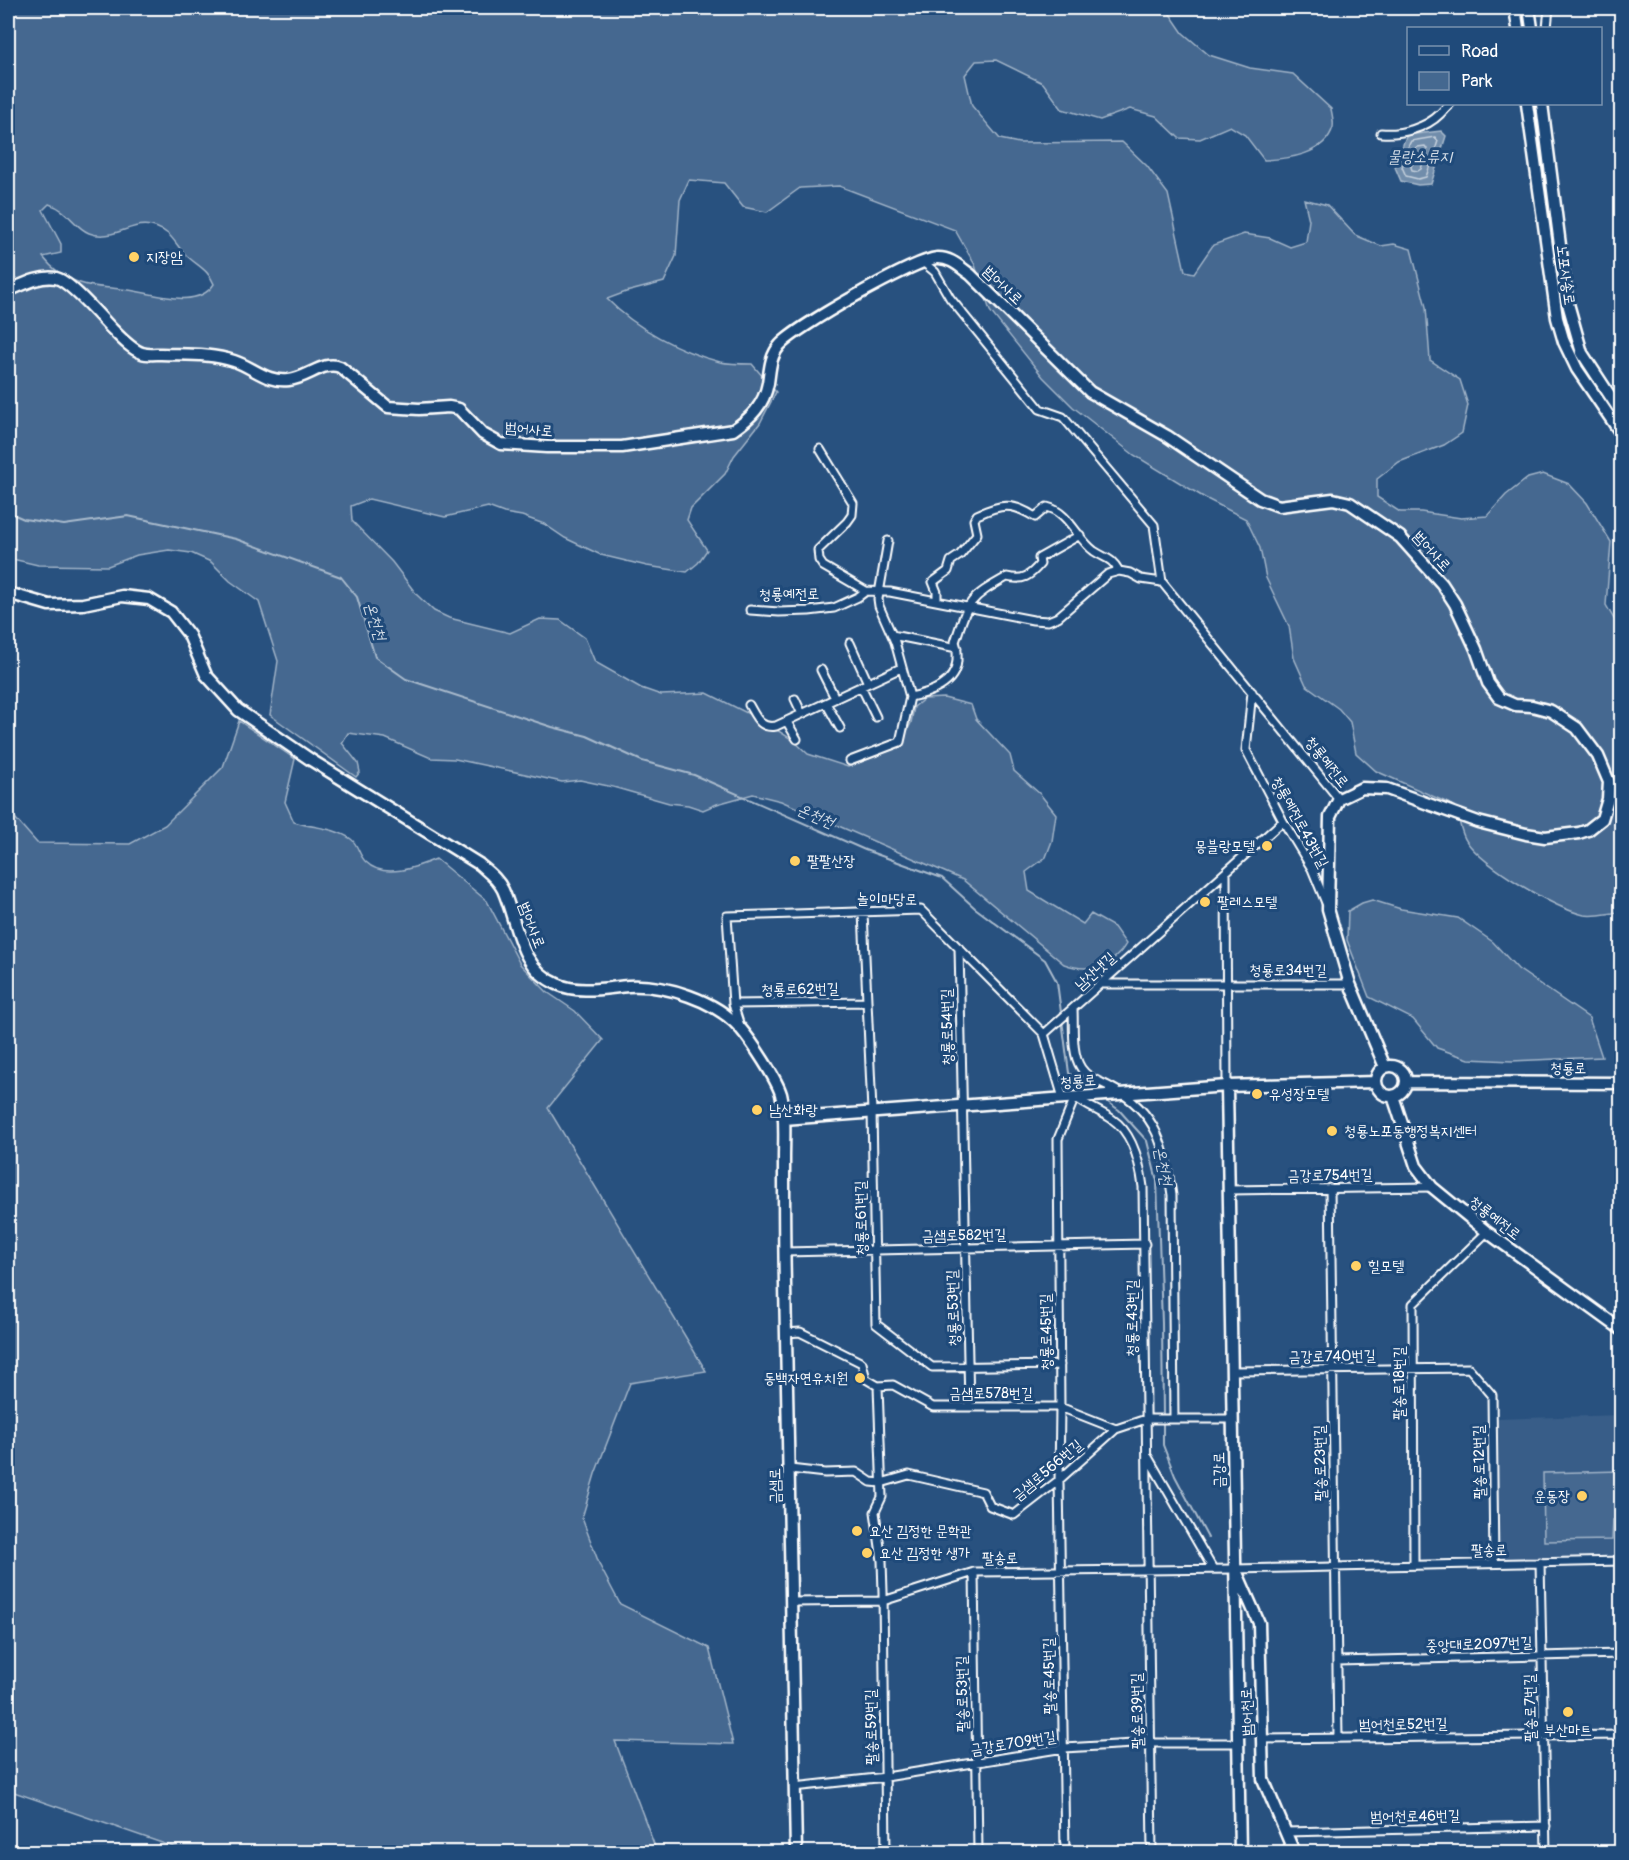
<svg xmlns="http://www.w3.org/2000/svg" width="1629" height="1860" viewBox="0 0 1629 1860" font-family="Pangolin,'Poor Story',sans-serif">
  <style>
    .built { fill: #375d88 }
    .green { fill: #446890; stroke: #a2b4c8; stroke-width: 1.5; fill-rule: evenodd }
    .water { fill: #718dab; stroke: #aabbcd; stroke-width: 1.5 }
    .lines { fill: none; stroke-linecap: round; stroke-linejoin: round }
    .shore { stroke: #c6d1dd; stroke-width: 1.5 }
    .stream { stroke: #aabbcd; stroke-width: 2 }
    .street-casing { stroke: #fff; stroke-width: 11 }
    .secondary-casing { stroke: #fff; stroke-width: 15 }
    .street { stroke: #1f4a7a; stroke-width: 7 }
    .secondary { stroke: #1f4a7a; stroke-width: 10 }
    .poi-dot { fill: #ffd166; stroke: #1f4a7a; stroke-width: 2 }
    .labels { text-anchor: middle; stroke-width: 6; stroke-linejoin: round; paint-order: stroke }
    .poi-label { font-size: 15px; fill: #fff; stroke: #1f4a7a; text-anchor: start }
    .street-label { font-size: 15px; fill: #fff; stroke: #1f4a7a }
    .water-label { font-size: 16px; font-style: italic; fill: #d4dde6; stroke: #1f4a7a }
  </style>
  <rect width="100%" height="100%" fill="#28517f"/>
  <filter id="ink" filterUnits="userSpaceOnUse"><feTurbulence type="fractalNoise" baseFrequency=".0167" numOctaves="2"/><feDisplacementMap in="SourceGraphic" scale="12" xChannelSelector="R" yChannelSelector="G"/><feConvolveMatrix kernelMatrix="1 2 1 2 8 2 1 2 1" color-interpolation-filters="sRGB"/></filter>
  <g filter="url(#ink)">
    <!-- built -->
    <path class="built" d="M1621,1415V1558L1580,1556L1578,1559H1496V1419Z"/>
    <!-- green -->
    <path class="green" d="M8,8H1166L1183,33L1209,55L1250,68L1293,74L1331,109C1332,114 1334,122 1333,127C1325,155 1288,159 1264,160L1245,135L1230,126L1200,139L1179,138L1156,116L1130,109L1100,120L1062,109L1043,83L996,60L976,61L965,75L972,106L1000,139L1019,143L1122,142L1147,166L1168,194L1185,271L1194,273L1213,245L1244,234L1270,238L1290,247L1306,242L1309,220L1304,199L1327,205L1355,235L1381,246L1394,244L1411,249L1426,307L1430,360L1460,380L1468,405L1462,433L1444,445L1399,462L1377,479V497L1400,512H1421L1461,518L1487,516L1506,495L1528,478L1543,474L1569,484L1587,503L1611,542L1606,605L1614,619L1622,623L1621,912C1610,913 1595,917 1584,915C1554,908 1485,867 1467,842C1460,833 1459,816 1455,806L1376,771L1356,753L1350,722L1339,709L1306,685L1294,658L1289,626L1266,578L1260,548L1246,519L1205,498L1134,455L1073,407L1043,377L990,311L975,265L955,230L839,186L800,188L767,212L743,207L724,183L689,180L680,200L676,256L664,282L626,292L607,299C635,328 681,352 720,362C730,364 742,364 752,364L776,392L760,423L734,456L725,474L691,508L687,520L707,550L698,563L687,572L647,566L601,555L565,538L544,524L522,516L504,513L488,507L445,517L369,499L351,506L352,521L392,562L417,595L434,611L449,618L510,633L540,619L560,620L585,638L595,662L641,688L661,695L707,693L761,720L793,740L808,754L848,767L899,747L911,723L914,707L924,699L944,698L971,705L976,719L1010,755L1014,771L1040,794L1056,814L1052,841L1046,857L1026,872L1029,891L1083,924L1091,914L1114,927L1126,944C1113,967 1088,973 1064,964L963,880L781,801L753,794L717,804L703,810L688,805L669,803L613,787L580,780L562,782L455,759L431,758L385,738L348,733L342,743L358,763L360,772L356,777L270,715L278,661L259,602L230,581L211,562L191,553L169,550L137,555L108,566L38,565L8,558ZM49,204C69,210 74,227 89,233C118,244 137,210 168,234C175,240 179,249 186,255C196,265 209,270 214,284C196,312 148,291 121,289C107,287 94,288 80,283C64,278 53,270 43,257L61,253V244L43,210Z
      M239,721L295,759L285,802L294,822C313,828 334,827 351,839C358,844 359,856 366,862C384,880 417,867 436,859L487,901L520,964L547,992L575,1011L603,1040L548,1108L706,1371L630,1383L595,1474L582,1518L600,1566L620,1604L709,1648L733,1744L615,1741L657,1852H188L8,1790V810L37,843L130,844L165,825L223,767Z
      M1372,900L1401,909L1458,918L1493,942L1518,969L1589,1018L1602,1057L1512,1061L1469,1059L1437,1048L1413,1019L1369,997L1347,940L1348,911L1362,903Z
      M1620,1471V1519L1613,1520L1612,1540L1544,1541L1543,1473Z"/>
    <!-- water -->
    <path class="water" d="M1441,131L1446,136L1431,184L1418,185L1401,181L1395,167C1401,156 1401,146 1407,135Z"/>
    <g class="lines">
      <!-- shore -->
      <path class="shore" d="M1435,137L1438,141L1426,177L1418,179L1406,176L1402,167C1406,158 1406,149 1411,141Z
        M1418,147L1425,146L1427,149L1421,169L1418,171L1412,170L1411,167L1414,158L1415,149Z"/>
      <!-- stream -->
      <path class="stream" d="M8,512L24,519L64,525L128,516L236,539L341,577L357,597L375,657L406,679L552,727L587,736L642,761L694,775L865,850L942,878L975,908L1045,960L1057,982L1069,1073L1093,1091
        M1105,1100L1119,1110L1147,1141L1157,1181L1162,1323L1163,1416
        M1163,1422V1445L1175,1476L1208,1538"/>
      <defs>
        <path id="street" d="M1547,28L1549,8
          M1381,133C1401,135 1426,128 1440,114C1444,110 1446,107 1450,104
          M923,262L935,272L950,298L1040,409L1063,417L1154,525L1162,582L1339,799
          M820,449L853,503L852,515L847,522L818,550L819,560L823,566L866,591
          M937,601V592L933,582L948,571L951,561L960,555L977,534L974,520L977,515C1001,504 1012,502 1035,517L1047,507C1069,512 1077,539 1094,551C1106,559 1111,557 1119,571
          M750,610L779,612L809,611L834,608L858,597L866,591L890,592L1033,620L1048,621L1058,617L1108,574L1119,571L1130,573L1141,579L1162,582
          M892,635L957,648
          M850,643L868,683
          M821,670L835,698
          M861,686L876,717
          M1252,692L1246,750L1283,821L1312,869L1326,903
          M910,697C930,693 955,685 957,661C957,654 958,649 955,642C968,601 969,598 1007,577C1023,581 1030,576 1040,564L1039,558L1080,535
          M795,699L802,714
          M826,703L840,728
          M749,705C756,717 760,729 776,726L901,668
          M787,722L797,739
          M850,761L900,742L910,697L895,642L879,606L878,599L888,541
          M1226,872L1227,1086
          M863,912L872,1111L876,1324L932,1367L1060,1365
          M959,948L969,1406
          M1101,984H1350
          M733,1004L867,1002
          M1073,1009C1074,1027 1071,1053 1081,1068C1088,1079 1102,1082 1112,1088C1157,1111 1165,1148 1172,1195L1174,1418
          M740,1026L733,1004L727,916L921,910L1044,1034L1063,1098
          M1044,1034L1283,821
          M1330,1188L1338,1738
          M1229,1190L1432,1187
          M784,1252L1145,1244
          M786,1333L800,1332L862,1363L866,1379L878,1386L893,1385L933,1407H1060L1116,1429L1146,1419H1233
          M1232,1371L1469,1368L1492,1395L1494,1563
          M878,1386L882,1497L875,1512L882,1561L883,1592L886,1852
          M1148,1457L1213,1569
          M790,1469L825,1473L856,1472L871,1482L881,1483L909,1475L983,1492L990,1506L1014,1515L1059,1480L1116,1429
          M1540,1562L1546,1852
          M1414,1565L1413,1304L1487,1232
          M974,1572L978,1852
          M792,1602L883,1601L974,1572L1235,1569L1622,1561
          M1337,1661L1622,1654
          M1262,1739L1622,1735
          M794,1787L886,1777L1064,1748L1151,1743H1238
          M1286,1832L1546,1826
          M1065,1852L1059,1480L1060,1407L1058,1139L1075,1097C1086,1106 1100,1111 1112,1119C1133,1133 1140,1163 1143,1187L1152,1852"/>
        <path id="secondary" d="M1515,8L1518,28
          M1529,8L1532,28
          M1527,104L1557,318L1564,342L1577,369L1622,435
          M1542,104L1567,300L1582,353L1622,414
          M8,291C22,285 40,275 56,278C70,281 102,319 113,330C121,338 131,349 142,353C147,355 155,354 161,354C185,355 210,353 234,361C253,367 267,383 289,380C308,378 324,360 340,367L388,407L419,409L449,407L459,409L483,434L501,444L547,447H622L733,430C751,418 764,405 768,383C770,370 770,356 780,345C796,327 914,260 937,258C950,257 960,267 970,274L1090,392L1167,436L1260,499L1279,506L1333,499L1350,503L1400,537L1442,584L1455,604L1476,649L1488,683L1499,698L1515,705L1532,706L1551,711L1577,728L1598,756L1609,782L1608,799L1602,819L1588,830L1579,833L1545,837L1526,834L1478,822L1387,789L1362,788L1339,799L1330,817L1328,909L1350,984L1385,1067
          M8,593L49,605L83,604L122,596L149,599L171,612L189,635L206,675L238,710L311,760L479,864C488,872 498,879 503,890C518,924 518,967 557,984C579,994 605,988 628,986C665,984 716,1000 741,1029C752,1042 776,1078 781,1094C786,1115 784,1138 784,1159C784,1201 784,1242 785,1284C790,1473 791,1663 796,1852
          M1376 1081a15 15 0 1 1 30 0a15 15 0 1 1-30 0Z
          M1406,1082L1622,1083
          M1227,1086L1240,1852
          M1393,1096L1416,1166L1432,1187L1487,1232L1622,1330
          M784,1119L1227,1086L1376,1082
          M1238,1575L1259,1623L1263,1779L1294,1852"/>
      </defs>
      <!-- street casing -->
      <use href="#street" class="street-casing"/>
      <!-- secondary casing -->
      <use href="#secondary" class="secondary-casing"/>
      <!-- street -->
      <use href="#street" class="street"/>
      <!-- secondary -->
      <use href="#secondary" class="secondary"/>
    </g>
  </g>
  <!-- markers -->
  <g class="poi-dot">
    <circle cx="134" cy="257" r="6"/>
    <circle cx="1267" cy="846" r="6"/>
    <circle cx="795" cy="861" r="6"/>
    <circle cx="1205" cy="902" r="6"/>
    <circle cx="1257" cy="1094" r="6"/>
    <circle cx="757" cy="1110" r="6"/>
    <circle cx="1332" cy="1131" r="6"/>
    <circle cx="1356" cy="1266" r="6"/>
    <circle cx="860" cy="1378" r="6"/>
    <circle cx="1582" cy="1496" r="6"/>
    <circle cx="857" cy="1531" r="6"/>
    <circle cx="867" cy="1553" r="6"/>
    <circle cx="1568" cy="1712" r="6"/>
  </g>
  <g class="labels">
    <!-- poi labels -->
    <g class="poi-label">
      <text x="146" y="262">지장암</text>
      <text x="1255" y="851" text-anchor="end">몽블랑모텔</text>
      <text x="807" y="866">팔팔산장</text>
      <text x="1217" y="907">팔레스모텔</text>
      <text x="1269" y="1099">유성장모텔</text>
      <text x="769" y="1115">남산화랑</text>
      <text x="1344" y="1136">청룡노포동행정복지센터</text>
      <text x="1368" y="1271">힐모텔</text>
      <text x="848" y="1383" text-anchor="end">동백자연유치원</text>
      <text x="1570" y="1501" text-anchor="end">운동장</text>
      <text x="869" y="1536">요산 김정한 문학관</text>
      <text x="879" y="1558">요산 김정한 생가</text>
      <text x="1568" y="1735" text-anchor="middle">부산마트</text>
    </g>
    <!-- street labels -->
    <g class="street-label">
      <text transform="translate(1566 275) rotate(82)" y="5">노포사송로</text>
      <text transform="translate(1003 285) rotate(44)" y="5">범어사로</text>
      <text transform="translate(529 429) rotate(5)" y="5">범어사로</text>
      <text transform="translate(1432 551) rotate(48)" y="5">범어사로</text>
      <text transform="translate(789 594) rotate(-1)" y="5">청룡예전로</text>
      <text transform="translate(1327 762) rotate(52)" y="5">청룡예전로</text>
      <text transform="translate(1300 822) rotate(61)" y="5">청룡예전로43번길</text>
      <text transform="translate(887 899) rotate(1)" y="5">놀이마당로</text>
      <text transform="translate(532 925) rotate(69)" y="5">범어사로</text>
      <text x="1288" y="975">청룡로34번길</text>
      <text transform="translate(1095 971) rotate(-42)" y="5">남산냇길</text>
      <text transform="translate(800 989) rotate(-1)" y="5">청룡로62번길</text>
      <text transform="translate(947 1027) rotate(-91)" y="5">청룡로54번길</text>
      <text x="1568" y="1073">청룡로</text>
      <text transform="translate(1078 1081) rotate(-4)" y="5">청룡로</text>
      <text transform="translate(1330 1175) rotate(-1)" y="5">금강로754번길</text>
      <text transform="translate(861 1218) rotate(-91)" y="5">청룡로61번길</text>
      <text transform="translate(1495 1218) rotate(38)" y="5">청룡예전로</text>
      <text transform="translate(964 1235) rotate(-1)" y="5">금샘로582번길</text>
      <text transform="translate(953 1308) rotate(-92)" y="5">청룡로53번길</text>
      <text transform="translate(1132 1318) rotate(-90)" y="5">청룡로43번길</text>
      <text transform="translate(1046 1332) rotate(-91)" y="5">청룡로45번길</text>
      <text transform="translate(1332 1356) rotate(-1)" y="5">금강로740번길</text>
      <text transform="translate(1399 1383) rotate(-90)" y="5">팔송로18번길</text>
      <text x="991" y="1398">금샘로578번길</text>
      <text transform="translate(1479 1462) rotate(-91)" y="5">팔송로12번길</text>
      <text transform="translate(1320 1463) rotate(-91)" y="5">팔송로23번길</text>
      <text transform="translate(1047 1470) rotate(-40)" y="5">금샘로566번길</text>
      <text transform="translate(1219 1470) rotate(-91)" y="5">금강로</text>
      <text transform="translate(775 1486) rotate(-91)" y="5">금샘로</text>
      <text transform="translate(1489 1550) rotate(-1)" y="5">팔송로</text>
      <text transform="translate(1000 1558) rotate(-1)" y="5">팔송로</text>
      <text transform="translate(1479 1644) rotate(-2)" y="5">중앙대로2097번길</text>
      <text transform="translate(1049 1676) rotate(-91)" y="5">팔송로45번길</text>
      <text transform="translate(962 1694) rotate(-91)" y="5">팔송로53번길</text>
      <text transform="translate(1530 1708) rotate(-91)" y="5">팔송로7번길</text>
      <text transform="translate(1137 1711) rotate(-91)" y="5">팔송로39번길</text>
      <text transform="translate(1247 1712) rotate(-92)" y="5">범어천로</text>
      <text transform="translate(1403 1724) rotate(-1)" y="5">범어천로52번길</text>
      <text transform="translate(871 1727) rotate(-91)" y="5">팔송로59번길</text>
      <text transform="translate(1013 1743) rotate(-9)" y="5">금강로709번길</text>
      <text transform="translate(1415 1816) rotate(-1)" y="5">범어천로46번길</text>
    </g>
    <!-- water labels -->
    <g class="water-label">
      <text x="1420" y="162">물랑소류지</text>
      <text transform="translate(376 621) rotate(73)" y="6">온천천</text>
      <text transform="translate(816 815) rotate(23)" y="6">온천천</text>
      <text transform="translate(1164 1166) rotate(79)" y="6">온천천</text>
    </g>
  </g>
  <!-- margin -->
  <rect width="1629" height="1860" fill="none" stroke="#1f4a7a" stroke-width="30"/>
  <rect x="15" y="15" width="1599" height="1830" fill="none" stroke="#fff" stroke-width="2" filter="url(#ink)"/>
  <!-- legend -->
  <rect x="1407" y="27" width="195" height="78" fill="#1f4a7a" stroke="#7992af" stroke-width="1.5"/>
  <rect x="1419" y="46" width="30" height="9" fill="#1f4a7a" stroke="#7992af" stroke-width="1.5"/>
  <text x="1461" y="57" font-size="18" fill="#ffffff">Road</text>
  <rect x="1419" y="72" width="30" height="18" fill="#446890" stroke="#7992af" stroke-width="1.5"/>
  <text x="1461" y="87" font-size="18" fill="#ffffff">Park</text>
</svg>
